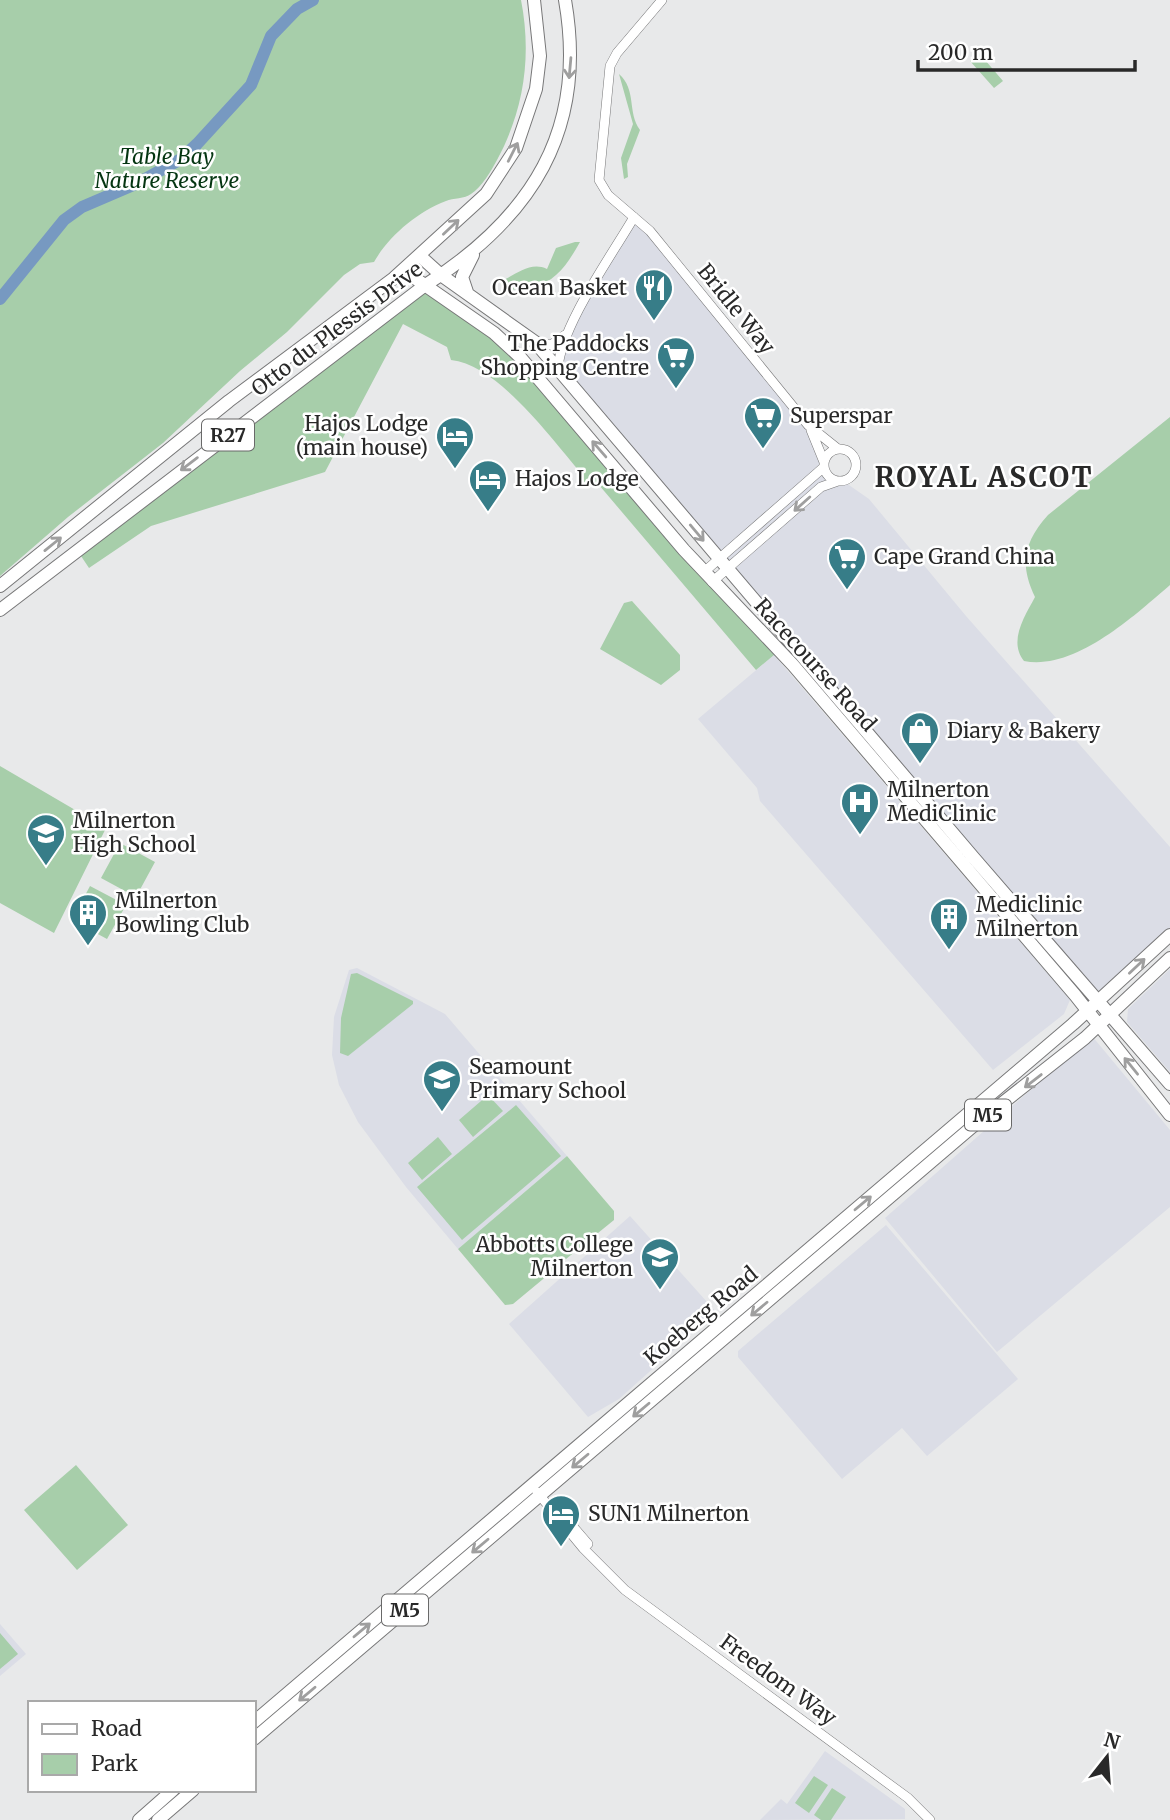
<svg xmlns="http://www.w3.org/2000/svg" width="1170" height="1820" viewBox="0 0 1170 1820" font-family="Merriweather,serif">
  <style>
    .built { fill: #dbdde6 }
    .green { fill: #a7ceaa }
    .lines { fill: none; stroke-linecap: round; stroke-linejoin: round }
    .river { stroke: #7799c1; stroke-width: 12 }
    .minor-casing { stroke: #777778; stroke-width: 10 }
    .major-casing { stroke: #777778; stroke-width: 14 }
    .minor { stroke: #fff; stroke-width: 9 }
    .major { stroke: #fff; stroke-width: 12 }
    .oneway { stroke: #9f9f9f }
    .labels { text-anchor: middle; stroke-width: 5; stroke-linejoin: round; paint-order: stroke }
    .shield { fill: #fff; stroke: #696969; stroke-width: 2 }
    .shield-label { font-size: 19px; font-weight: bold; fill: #292929 }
    .park-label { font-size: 21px; font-style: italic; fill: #043511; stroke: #fff }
    .poi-label { font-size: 21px; fill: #292929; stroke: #fff; text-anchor: start }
    .street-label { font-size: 21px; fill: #292929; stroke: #fff }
    .district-label { font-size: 28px; font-weight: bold; letter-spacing: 2px; fill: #292929; stroke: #fff }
  </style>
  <rect width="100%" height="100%" fill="#e8e9ea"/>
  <!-- built -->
  <path class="built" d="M634,217L808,425L829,477L846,483L869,499L966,616L1170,847V935L1099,1000L558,361L561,350Z
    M774,655L1070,1000L1064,1014L993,1070L760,801L757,788L698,719Z
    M357,968L445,1014L567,1156L458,1249L406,1187L358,1122L339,1085L332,1055L334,1017L349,970Z
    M1170,969V1072L1127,1022L1128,1009Z
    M1092,1036L1170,1130V1207L997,1352L885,1218Z
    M630,1216L716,1312L619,1399L588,1417L509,1324Z
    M886,1225L1018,1379L927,1456L902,1428L842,1479L738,1357V1351Z
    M0,1624L26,1654L0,1676Z
    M825,1751L905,1809V1819L760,1820L781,1799L787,1804Z"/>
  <!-- green -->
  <path class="green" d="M0,0H521C532,56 524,110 497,160C491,171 482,187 471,194C465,199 453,198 446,201C417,212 389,236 374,262L360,264L344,275L287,332L240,371L163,443L68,517L0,576Z
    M979,53L1003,81L994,88L970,61Z
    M619,74C637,90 627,112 640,130L627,164L628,177L624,179L621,158L633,124Z
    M575,242H580C568,263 557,281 532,288C523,290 518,287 509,291L502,287L501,281C516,275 530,261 547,269L556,248Z
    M424,286L494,333L793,665L774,655L756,670L599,485L585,484L582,474C552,440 499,365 451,360L447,347L403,324L325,472L151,526L89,568L77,550Z
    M1170,417V585C1135,615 1075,671 1024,661C1008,641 1025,616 1035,597C1019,564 1024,542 1048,515Z
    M632,601L680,655V670L661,685L600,649L624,603Z
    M0,766L106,828L54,933L0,903Z
    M120,843L155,862L136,897L101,878Z
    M90,886L126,905L107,939L72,920Z
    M357,973L413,1001V1004L348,1056L340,1053L341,1018L351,974Z
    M488,1095L503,1111L473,1137L459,1120Z
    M516,1105L561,1156L462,1240L417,1187Z
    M438,1137L452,1154L422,1180L408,1163Z
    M567,1156L614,1211V1220L566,1259L564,1257L558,1262L560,1265L513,1304L505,1305L458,1249Z
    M76,1465L128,1525L77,1570L24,1510Z
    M0,1633L18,1654L0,1669Z
    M814,1776L828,1785L809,1813L795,1803Z
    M832,1788L846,1797L831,1820H821L814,1815Z"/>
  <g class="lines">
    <!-- river -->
    <path class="river" d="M0,299L64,220L82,207L138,183L181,159L197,144L251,85L271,36L297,9L313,0"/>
    <defs>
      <path id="minor" d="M662,0L617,53L610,66L599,180L608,195L650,231L808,425L838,449
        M535,342L551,345L565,335
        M558,369C560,327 612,255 634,217
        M811,430L824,462
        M824 465a16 16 0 1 1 32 0a16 16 0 1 1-32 0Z
        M704,572L824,467
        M712,582L821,487L838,481
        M537,1492L583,1548L625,1590L908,1798L930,1820
        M563,1515L588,1544"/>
      <path id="major" d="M420,256L441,275L535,342L973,857L1170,1084
        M403,270L494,333L520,357L684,550L793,665L1075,995L1170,1115
        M467,292L462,277L473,255
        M0,586L229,401L394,278L486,194L516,148L536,89L540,56L534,0
        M0,610L424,286C531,218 588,131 565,0
        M254,1722L1073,1024L1170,935
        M254,1739L972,1127L1085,1038L1170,958
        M139,1820L173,1790
        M158,1820L193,1790"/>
    </defs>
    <!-- minor casing -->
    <use href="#minor" class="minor-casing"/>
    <!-- major casing -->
    <use href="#major" class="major-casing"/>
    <!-- minor -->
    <use href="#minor" class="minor"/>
    <!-- major -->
    <use href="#major" class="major"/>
  </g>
  <!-- one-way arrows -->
  <defs><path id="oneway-shaft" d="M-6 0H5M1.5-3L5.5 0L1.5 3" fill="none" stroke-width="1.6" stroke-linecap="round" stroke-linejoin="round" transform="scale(1.75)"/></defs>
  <g class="oneway">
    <use href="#oneway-shaft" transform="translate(570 68) rotate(95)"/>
    <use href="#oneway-shaft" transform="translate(513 152) rotate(-63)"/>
    <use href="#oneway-shaft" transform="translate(451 227) rotate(-43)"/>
    <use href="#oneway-shaft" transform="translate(599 449) rotate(-131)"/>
    <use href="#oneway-shaft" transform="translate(189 464) rotate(143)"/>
    <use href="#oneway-shaft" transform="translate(802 504) rotate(138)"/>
    <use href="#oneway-shaft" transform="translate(697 533) rotate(50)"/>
    <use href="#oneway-shaft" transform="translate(53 544) rotate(-39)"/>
    <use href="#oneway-shaft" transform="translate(1137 966) rotate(-43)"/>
    <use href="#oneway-shaft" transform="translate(1131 1066) rotate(-129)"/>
    <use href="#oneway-shaft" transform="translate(1033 1081) rotate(142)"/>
    <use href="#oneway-shaft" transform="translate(863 1203) rotate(-40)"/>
    <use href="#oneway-shaft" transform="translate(759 1309) rotate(140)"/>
    <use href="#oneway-shaft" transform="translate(641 1410) rotate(140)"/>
    <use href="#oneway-shaft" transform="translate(580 1461) rotate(140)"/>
    <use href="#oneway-shaft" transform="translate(480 1546) rotate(140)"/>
    <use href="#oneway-shaft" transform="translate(362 1630) rotate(-40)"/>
    <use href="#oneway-shaft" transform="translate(307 1694) rotate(140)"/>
  </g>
  <!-- icons -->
  <defs>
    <symbol id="restaurant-pin" viewBox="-11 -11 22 30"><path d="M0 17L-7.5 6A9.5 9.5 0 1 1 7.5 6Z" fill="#377d88" stroke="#fff"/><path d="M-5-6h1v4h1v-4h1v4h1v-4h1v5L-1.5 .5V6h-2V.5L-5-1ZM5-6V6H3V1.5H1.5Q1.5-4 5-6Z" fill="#fff"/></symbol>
    <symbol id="supermarket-pin" viewBox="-11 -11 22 30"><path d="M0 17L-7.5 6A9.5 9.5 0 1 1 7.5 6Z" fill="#377d88" stroke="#fff"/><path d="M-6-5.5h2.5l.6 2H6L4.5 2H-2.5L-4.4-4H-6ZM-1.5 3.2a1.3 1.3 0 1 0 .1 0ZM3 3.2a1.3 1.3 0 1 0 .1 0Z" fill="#fff"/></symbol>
    <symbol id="hotel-pin" viewBox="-11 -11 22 30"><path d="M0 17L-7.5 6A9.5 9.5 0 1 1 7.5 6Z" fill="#377d88" stroke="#fff"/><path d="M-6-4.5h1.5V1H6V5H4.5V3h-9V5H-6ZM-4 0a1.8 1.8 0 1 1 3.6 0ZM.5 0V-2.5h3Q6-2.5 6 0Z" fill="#fff"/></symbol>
    <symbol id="shop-pin" viewBox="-11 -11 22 30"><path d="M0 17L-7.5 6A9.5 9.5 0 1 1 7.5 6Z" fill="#377d88" stroke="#fff"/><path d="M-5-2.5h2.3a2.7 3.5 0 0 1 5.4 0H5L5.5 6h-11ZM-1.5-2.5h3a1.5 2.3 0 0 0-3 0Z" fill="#fff"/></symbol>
    <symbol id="hospital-pin" viewBox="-11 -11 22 30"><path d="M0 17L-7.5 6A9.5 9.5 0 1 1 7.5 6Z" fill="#377d88" stroke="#fff"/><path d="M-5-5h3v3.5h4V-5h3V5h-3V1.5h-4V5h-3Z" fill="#fff"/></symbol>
    <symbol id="school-pin" viewBox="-11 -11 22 30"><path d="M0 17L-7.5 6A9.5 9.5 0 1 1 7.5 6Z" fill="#377d88" stroke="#fff"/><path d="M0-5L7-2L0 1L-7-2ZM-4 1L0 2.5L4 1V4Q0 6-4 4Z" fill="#fff"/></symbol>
    <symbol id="building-pin" viewBox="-11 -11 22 30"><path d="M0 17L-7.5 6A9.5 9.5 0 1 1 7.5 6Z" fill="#377d88" stroke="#fff"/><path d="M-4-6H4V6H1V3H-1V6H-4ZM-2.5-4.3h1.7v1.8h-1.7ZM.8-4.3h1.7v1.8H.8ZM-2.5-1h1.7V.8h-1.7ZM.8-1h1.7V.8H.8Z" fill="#fff"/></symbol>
  </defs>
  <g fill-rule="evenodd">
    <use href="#restaurant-pin" x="632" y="266" width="44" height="60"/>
    <use href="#supermarket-pin" x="654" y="334" width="44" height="60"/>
    <use href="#supermarket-pin" x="741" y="394" width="44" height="60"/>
    <use href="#hotel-pin" x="433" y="414" width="44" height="60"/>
    <use href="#hotel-pin" x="466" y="457" width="44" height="60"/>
    <use href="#supermarket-pin" x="825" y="535" width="44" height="60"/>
    <use href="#shop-pin" x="898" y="709" width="44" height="60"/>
    <use href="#hospital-pin" x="838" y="780" width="44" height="60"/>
    <use href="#school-pin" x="24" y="811" width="44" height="60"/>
    <use href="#building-pin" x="66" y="891" width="44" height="60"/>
    <use href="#building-pin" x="927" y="895" width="44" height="60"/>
    <use href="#school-pin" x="420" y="1057" width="44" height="60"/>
    <use href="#school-pin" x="638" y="1235" width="44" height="60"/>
    <use href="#hotel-pin" x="539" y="1492" width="44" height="60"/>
  </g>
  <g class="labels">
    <!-- shield labels -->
    <g class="shield">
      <rect x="202" y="419.5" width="52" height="31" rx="5"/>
      <rect x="965" y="1099.5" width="46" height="31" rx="5"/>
      <rect x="382" y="1594.5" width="46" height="31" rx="5"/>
    </g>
    <g class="shield-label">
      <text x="228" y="442">R27</text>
      <text x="988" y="1122">M5</text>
      <text x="405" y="1617">M5</text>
    </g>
    <!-- park labels -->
    <g class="park-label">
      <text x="167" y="164">Table Bay<tspan x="167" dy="24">Nature Reserve</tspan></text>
    </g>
    <!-- poi labels -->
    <g class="poi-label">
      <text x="627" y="295" text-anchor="end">Ocean Basket</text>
      <text x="649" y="351" text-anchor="end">The Paddocks<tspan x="649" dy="24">Shopping Centre</tspan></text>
      <text x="790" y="423">Superspar</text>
      <text x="428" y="431" text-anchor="end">Hajos Lodge<tspan x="428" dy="24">(main house)</tspan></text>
      <text x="515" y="486">Hajos Lodge</text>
      <text x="874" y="564">Cape Grand China</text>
      <text x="947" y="738">Diary &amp; Bakery</text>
      <text x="887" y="797">Milnerton<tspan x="887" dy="24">MediClinic</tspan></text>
      <text x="73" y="828">Milnerton<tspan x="73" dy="24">High School</tspan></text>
      <text x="115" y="908">Milnerton<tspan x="115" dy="24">Bowling Club</tspan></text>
      <text x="976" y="912">Mediclinic<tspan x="976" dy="24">Milnerton</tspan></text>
      <text x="469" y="1074">Seamount<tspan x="469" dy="24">Primary School</tspan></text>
      <text x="633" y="1252" text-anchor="end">Abbotts College<tspan x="633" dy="24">Milnerton</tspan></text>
      <text x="588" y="1521">SUN1 Milnerton</text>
    </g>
    <!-- street labels -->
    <g class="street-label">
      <text transform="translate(736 309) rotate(51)" y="7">Bridle Way</text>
      <text transform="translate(337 329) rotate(-37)" y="7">Otto du Plessis Drive</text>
      <text transform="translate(815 665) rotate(48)" y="7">Racecourse Road</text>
      <text transform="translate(701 1316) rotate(-40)" y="7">Koeberg Road</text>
      <text transform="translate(778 1680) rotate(36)" y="7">Freedom Way</text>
    </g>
    <!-- district labels -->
    <g class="district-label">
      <text x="984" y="487">ROYAL ASCOT</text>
    </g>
  </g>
  <!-- legend -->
  <rect x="28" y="1701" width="228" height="91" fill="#ffffff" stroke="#a9a9a9" stroke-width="2"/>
  <rect x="42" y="1724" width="35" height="10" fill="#ffffff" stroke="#a9a9a9" stroke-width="2"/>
  <text x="91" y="1736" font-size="21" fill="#292929">Road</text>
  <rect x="42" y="1754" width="35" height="21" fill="#a7ceaa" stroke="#a9a9a9" stroke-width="2"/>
  <text x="91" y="1771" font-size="21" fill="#292929">Park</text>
  <!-- north arrow -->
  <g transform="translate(1107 1757) rotate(17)" stroke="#ffffff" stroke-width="5" paint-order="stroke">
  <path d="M0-5L12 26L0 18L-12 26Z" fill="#292929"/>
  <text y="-10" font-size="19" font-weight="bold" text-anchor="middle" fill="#292929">N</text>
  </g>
  <!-- scale -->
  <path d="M918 60v10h217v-10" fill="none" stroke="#292929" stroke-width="3.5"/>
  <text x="928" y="60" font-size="21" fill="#292929" stroke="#ffffff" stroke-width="5" paint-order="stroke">200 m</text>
</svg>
